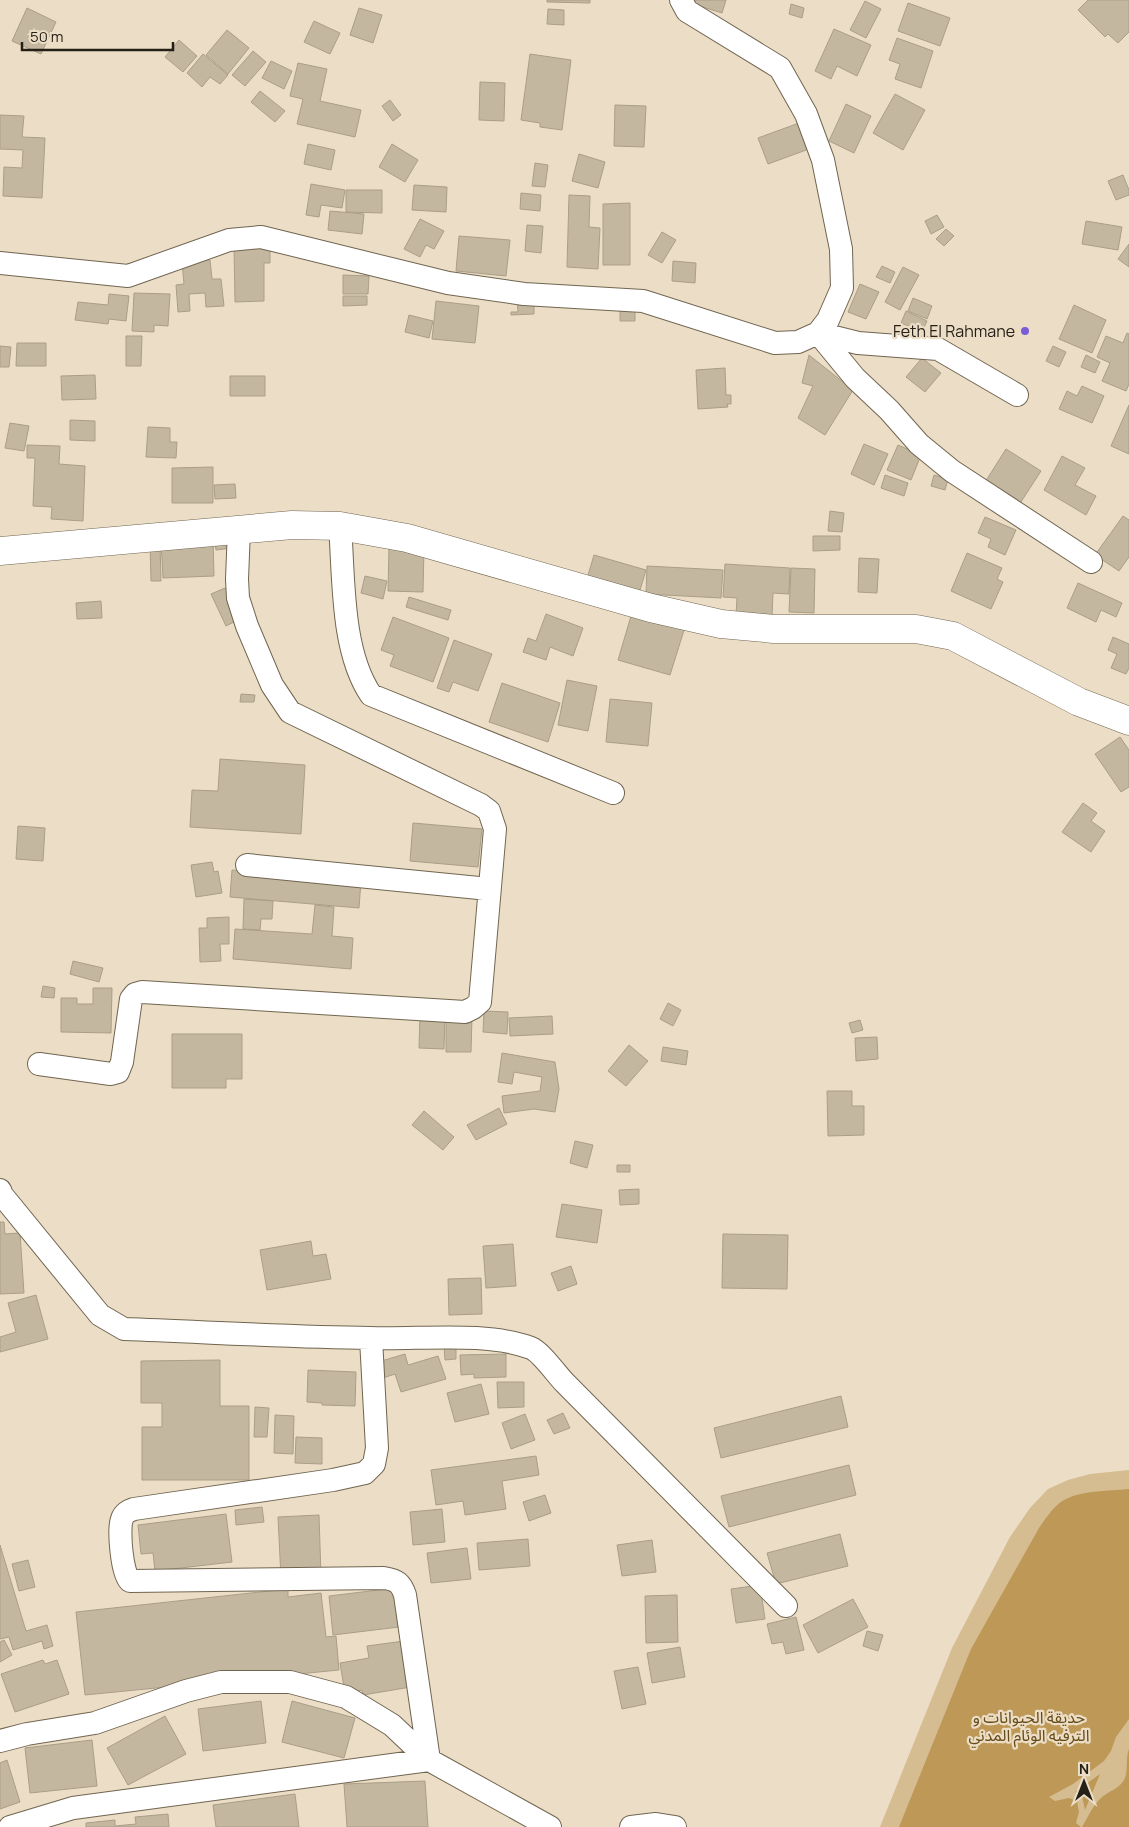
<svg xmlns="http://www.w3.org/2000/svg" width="1129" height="1827" viewBox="0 0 1129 1827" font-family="Manrope,'Noto Sans Arabic',sans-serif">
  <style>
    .green { fill: #d5bc91 }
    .forest { fill: #bd9857 }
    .building { fill: #c4b7a0; stroke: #ab9e88 }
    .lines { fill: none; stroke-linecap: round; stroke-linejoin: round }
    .street-casing { stroke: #716551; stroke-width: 24 }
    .secondary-casing { stroke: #716551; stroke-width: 29 }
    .street { stroke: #fff; stroke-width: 22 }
    .secondary { stroke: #fff; stroke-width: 28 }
    .poi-dot { fill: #7a5cd6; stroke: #ecdec6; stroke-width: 2 }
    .labels { text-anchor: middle; stroke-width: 4.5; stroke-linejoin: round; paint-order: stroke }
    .poi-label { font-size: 16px; fill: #252017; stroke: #ecdec6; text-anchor: end }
    .park-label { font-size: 16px; fill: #654b18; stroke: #ecdec6 }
  </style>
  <rect width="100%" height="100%" fill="#ecdec6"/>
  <!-- green -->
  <path class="green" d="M1129,1470V1827H880L952,1648L1010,1537L1030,1508L1048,1489L1068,1480L1090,1474Z"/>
  <!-- forest -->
  <path class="forest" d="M1129,1489V1719L1116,1737L1111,1751L1104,1761L1073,1784L1049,1797L1055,1801L1069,1798L1077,1801L1079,1812L1076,1823L1081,1827H899L971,1649L1039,1528C1046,1518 1055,1504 1066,1499C1084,1490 1109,1491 1129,1489Z
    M1129,1749V1827H1082C1088,1817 1093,1805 1102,1797C1109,1791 1119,1789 1124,1780C1129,1771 1125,1759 1129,1749Z
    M1100,1774L1085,1810L1082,1796L1075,1792Z"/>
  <!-- building -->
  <path class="building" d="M547,0H590V3L547,2Z
    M688,0H726L722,13L687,2Z
    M1088,0H1129V32L1118,43L1108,34L1105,37L1078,10Z
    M865,1L881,9L866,38L850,30Z
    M908,3L950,18L940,46L898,31Z
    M791,4L804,8L802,18L789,14Z
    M27,8L56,22L41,54L12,41Z
    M359,8L382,15L373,43L350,35Z
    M548,9L564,10V25L547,24Z
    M314,21L340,33L330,54L304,42Z
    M834,29L871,45L857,76L837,66L831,79L815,71Z
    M227,30L249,48L228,74L206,55Z
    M897,38L933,51L921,88L895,79L900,64L889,60Z
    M179,40L197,56L183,72L165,57Z
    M253,51L266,62L245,86L232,75Z
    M203,54L228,75L220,84L210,77L202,87L187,73Z
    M530,54L571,60L562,130L540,127V123L521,120Z
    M271,61L292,71L284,89L262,78Z
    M298,63L327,69L320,101L361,110L355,137L297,124L303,99L290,96Z
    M480,82L505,83L504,121L479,120Z
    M260,91L285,111L275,122L251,102Z
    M895,94L925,110L903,150L873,133Z
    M390,100L401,115L393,121L382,106Z
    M846,104L871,116L854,153L829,141Z
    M615,105L646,106L644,147L614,146Z
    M0,115L24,116L22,137L45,138L42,198L3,196L4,167L22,168L23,150L0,149Z
    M799,123L809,149L768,164L758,138Z
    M308,144L335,150L331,170L304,164Z
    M392,144L418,160L405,182L379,167Z
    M579,154L605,162L598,188L572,181Z
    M535,163L548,165L545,187L532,186Z
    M1123,175L1129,190V195L1116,200L1108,181Z
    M311,184L345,190L342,208L321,205L319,217L306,215Z
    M414,185L447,187L446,212L412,210Z
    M346,190H382V213L346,212Z
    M521,193L541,195L540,211L520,209Z
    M569,195L590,196L589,227L600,228L598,269L567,267Z
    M630,203V265H603V204Z
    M330,211L364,214L362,234L328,230Z
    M937,215L944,227L931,234L925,221Z
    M420,219L444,231L434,249L426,245L420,257L404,249Z
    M1086,221L1122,227L1118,250L1082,244Z
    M527,225L543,226L541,253L525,251Z
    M946,229L954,236L944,246L936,239Z
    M662,232L676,240L662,263L648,255Z
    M459,236L510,240L506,276L456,271Z
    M1129,244V267L1118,259Z
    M270,245V263H264V301L235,302L234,246Z
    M210,260L212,279H221L224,306L206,307L205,293L189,294L190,311L178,312L176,285L184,284L182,262Z
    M673,261L696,263L695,283L672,281Z
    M882,266L895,272L890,283L876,277Z
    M903,267L919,275L900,310L885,302Z
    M343,275L369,276L368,294H343Z
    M860,284L879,292L866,319L848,312Z
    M134,293L170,294L168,326L154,325V332L132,331Z
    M109,294L129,296L126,321L109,319L108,324L75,320L78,302L108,305Z
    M343,296H367V305L343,306Z
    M534,298V314L511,315V312H518L517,299Z
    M913,298L932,306L927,319L908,311Z
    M436,301L479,306L475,343L432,339Z
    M1074,305L1106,320L1092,353L1059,339Z
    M620,306H635V321H620Z
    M906,311L927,321L922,332L901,323Z
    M409,315L433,321L429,338L405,332Z
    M1127,333L1129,334V384L1126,391L1102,381L1110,363L1097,357L1106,336L1123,343Z
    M126,336H142L141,366H126Z
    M17,343H46V366H16Z
    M0,346L11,347L9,367H0Z
    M1053,346L1066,352L1059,367L1046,361Z
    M809,355L853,390L825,435L798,418L813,386L802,383Z
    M1086,355L1100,362L1095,373L1081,367Z
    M922,358L941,373L925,392L906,377Z
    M725,368L726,395H731V404H727L728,407L698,409L696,370Z
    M95,375L96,399L62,400L61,376Z
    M230,376H265V396H230Z
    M1082,386L1104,396L1092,423L1059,409L1067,391L1077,396Z
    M1129,405V454L1111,446Z
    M70,420L95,421V441L70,440Z
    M10,423L29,426L24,451L5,448Z
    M148,427L170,428V442H177L176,458L146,457Z
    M864,444L888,454L874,485L851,474Z
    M27,445L60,446L59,464L85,466L83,521L51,519L52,507L33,506L35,458H27Z
    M898,445L921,455L911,480L887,470Z
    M1006,449L1041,471L1017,508L982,487Z
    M1062,456L1085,468L1075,485L1096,496L1086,515L1044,490Z
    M213,467V503H172V468Z
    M885,475L908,483L904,496L881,488Z
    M934,475L948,479L945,490L931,486Z
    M235,484L236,498L215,499L214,485Z
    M830,511L844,513L842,532L828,531Z
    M1123,516L1129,520V557L1119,571L1095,555Z
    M985,517L1016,530L1005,555L988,547L991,539L978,533Z
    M214,534L232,548L216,550Z
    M813,536H840V550L813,551Z
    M213,539L214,576L163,578L161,541Z
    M150,544H160L161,581H151Z
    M389,547H424L423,592L388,591Z
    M967,553L1002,568L997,579L1003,582L991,609L951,591Z
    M594,555L646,570L638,597L586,582Z
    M859,558L879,559L877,593L858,592Z
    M725,564L790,568L789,594L773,593L772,616L736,614L737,598L723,597Z
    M647,566L723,570L721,598L646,594Z
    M791,568L815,569L814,613L789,612Z
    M365,576L387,581L383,599L361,593Z
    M1078,583L1122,603L1116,617L1101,610L1096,622L1067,608Z
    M225,588L240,619L226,626L211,594Z
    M409,597L451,610L448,620L406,607Z
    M101,601L102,618L77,619L76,603Z
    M546,614L583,628L573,656L550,647L546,660L523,652L528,638L536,641Z
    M631,616L662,625L664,620L685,627L670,675L618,660Z
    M393,617L449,638L433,682L390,666L394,655L381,650Z
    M1113,637L1129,644V668L1126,674L1111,668L1117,654L1108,650Z
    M454,640L492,654L478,691L453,682L449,692L437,688Z
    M567,680L597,686L588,731L558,725Z
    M502,683L560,703L548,742L489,722Z
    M241,694L255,695L254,702H240Z
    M610,699L652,703L648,746L606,742Z
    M1120,737L1129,750V787L1121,792L1095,754Z
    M220,759L305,765L301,834L190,827L192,790L218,791Z
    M1083,803L1097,813L1091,821L1105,831L1091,852L1062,832Z
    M413,823L482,829L478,867L410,861Z
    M18,826L45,828L43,861L16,859Z
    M212,862L214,872L218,871L222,893L196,897L191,865Z
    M232,870L361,881L359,908L230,897Z
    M244,899L273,901L272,919H261L260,930L243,929Z
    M315,905L334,907L332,936L353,938L351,969L233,959L235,929L312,934Z
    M229,917V944H220L221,961L200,962L199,928H207V918Z
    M73,961L103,968L99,982L70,974Z
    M43,986L55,988L54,998L41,997Z
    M93,988H112L111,1033L61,1032V998H77V1004H93Z
    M668,1003L681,1010L673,1026L660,1019Z
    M484,1011L508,1012L507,1034L483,1032Z
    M420,1014L445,1015L444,1049L419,1048Z
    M552,1016L553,1034L510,1036L509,1018Z
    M446,1017H472L471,1052H446Z
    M860,1020L863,1030L852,1033L849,1023Z
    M172,1034H242V1079H226V1088H172Z
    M877,1037L878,1059L856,1061L855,1038Z
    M629,1045L648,1061L626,1086L608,1071Z
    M663,1047L688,1051L686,1065L661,1061Z
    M502,1053L555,1062L559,1089L555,1112L534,1109L504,1113L502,1096L540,1091L542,1077L514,1072L512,1084L498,1082Z
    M827,1091H852V1106H864V1135L828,1136Z
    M499,1108L507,1124L476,1140L467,1125Z
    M424,1111L454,1137L443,1150L412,1125Z
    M575,1141L593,1145L587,1168L570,1163Z
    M617,1165H630V1172H617Z
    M639,1189V1204L620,1205L619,1190Z
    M562,1204L602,1210L597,1243L556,1237Z
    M0,1222H4L5,1234L20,1233L24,1293L0,1294Z
    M723,1234L788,1235L787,1289L722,1288Z
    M311,1241L313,1256L326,1254L331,1279L267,1290L260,1250Z
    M513,1244L516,1286L486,1288L483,1246Z
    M571,1266L577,1284L558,1291L551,1273Z
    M481,1278L482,1314L449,1315L448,1279Z
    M36,1295L48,1339L0,1352V1337L16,1332L8,1303Z
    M444,1346H456V1359L445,1360Z
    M405,1354L408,1365L438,1356L446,1379L401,1392L395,1374L383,1378L378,1362Z
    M506,1354V1377L474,1378V1374L461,1375L460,1355Z
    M220,1360V1406H249V1480H142V1427H162V1403H141V1361Z
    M308,1370L356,1372L355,1406L322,1405V1403L307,1402Z
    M497,1382H524V1407L498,1408Z
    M481,1384L489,1414L455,1422L447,1393Z
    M841,1396L848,1427L721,1458L714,1428Z
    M255,1407L269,1408L267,1437H254Z
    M563,1413L570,1428L554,1434L547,1420Z
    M525,1414L535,1440L511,1449L502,1423Z
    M275,1415L294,1416L293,1454L274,1453Z
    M296,1437L322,1438V1464L295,1463Z
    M536,1456L539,1475L502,1481L506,1509L465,1515L463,1501L436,1505L431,1470Z
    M849,1465L856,1495L729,1527L721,1496Z
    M545,1495L551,1513L529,1521L523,1502Z
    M262,1507L264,1522L236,1525L235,1510Z
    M442,1509L445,1542L413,1545L410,1512Z
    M226,1514L232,1562L155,1571L153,1553L141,1554L138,1525Z
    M319,1515L321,1576L281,1578L278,1517Z
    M840,1534L848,1566L776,1584L767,1553Z
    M528,1539L530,1566L479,1570L477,1543Z
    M652,1540L656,1572L622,1576L617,1545Z
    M0,1545L26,1631L47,1625L53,1646L44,1649L42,1641L13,1650L9,1637L0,1639Z
    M467,1548L471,1579L431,1583L427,1553Z
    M28,1560L35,1587L19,1591L12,1564Z
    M760,1585L765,1619L736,1623L731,1589Z
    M395,1588L399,1627L333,1635L329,1596Z
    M288,1589V1597L321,1593L326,1637L336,1636L339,1670L85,1695L76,1612Z
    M677,1595L678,1642L646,1643L645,1596Z
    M853,1599L868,1627L818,1653L803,1625Z
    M796,1617L804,1650L786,1654L783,1642L772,1644L767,1624Z
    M867,1631L883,1635L878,1651L863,1646Z
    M4,1640L12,1655L0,1662V1642Z
    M404,1641L411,1687L363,1695L362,1690L345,1693L340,1663L369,1658L367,1646Z
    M680,1647L685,1677L652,1683L647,1653Z
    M43,1660L45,1664L57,1660L69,1694L15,1712L1,1674Z
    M638,1667L646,1704L622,1709L614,1671Z
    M261,1701L266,1743L203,1751L198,1709Z
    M292,1701L355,1718L344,1758L282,1742Z
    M165,1716L186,1754L128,1785L107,1748Z
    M92,1740L97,1786L30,1793L25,1748Z
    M7,1760L20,1802L0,1809V1763Z
    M425,1781L428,1827H347L344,1784Z
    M295,1794L299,1827H216L213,1805Z
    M168,1814L169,1827H86V1823L115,1820V1826L136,1824L135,1817Z"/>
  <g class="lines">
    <defs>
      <path id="street" d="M0,263L128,276L229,240L261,237L448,283L524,294L643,301L775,343L798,342L818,333L828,320L842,288L841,249L823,160L806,114L780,68L687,11L681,0
        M818,333L855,378L889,410L919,444L952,471L1091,562
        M818,333L858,343L938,349L1017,395
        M340,526C344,578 341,651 371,695L613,793
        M247,865L489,889
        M39,1064L111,1074L118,1072L122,1062L131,999L135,994L142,992L465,1012L473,1008L480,1002L495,829L489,811L481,805L290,712L272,685L247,626L238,598L237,579L239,529
        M0,1190L2,1195L100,1315L124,1329C206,1332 288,1337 370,1338C418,1340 486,1331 531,1348C541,1352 557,1375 565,1383L786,1606
        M371,1339L377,1448L374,1464L365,1473L333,1480L134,1509C128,1511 124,1513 122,1519C118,1529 122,1575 130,1581L384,1578C397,1580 401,1583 405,1595L429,1760
        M0,1741L27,1734L95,1723L186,1691L221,1682H290L346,1697L392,1725L429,1760
        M10,1827L73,1808L429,1760L550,1827
        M631,1827L656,1824L675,1827"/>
      <path id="secondary" d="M0,551L292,525L340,526L407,538L651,608L721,624L774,629H916L953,636L1079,702L1129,721"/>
    </defs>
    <!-- street casing -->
    <use href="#street" class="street-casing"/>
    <!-- secondary casing -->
    <use href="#secondary" class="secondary-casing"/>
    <!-- street -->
    <use href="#street" class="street"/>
    <!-- secondary -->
    <use href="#secondary" class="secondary"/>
  </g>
  <!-- markers -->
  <circle class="poi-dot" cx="1025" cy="331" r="5"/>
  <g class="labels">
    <!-- poi labels -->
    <g class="poi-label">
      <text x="1015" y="337">Feth El Rahmane</text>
    </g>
    <!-- park labels -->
    <g class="park-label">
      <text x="1029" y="1723">حديقة الحيوانات و<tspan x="1029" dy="18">الترفيه الوئام المدني</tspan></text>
    </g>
  </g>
  <!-- north arrow -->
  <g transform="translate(1084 1782)" stroke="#ecdec6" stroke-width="4" paint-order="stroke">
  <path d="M0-4L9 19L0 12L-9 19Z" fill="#252017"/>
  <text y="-8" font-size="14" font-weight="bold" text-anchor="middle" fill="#252017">N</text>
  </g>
  <!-- scale -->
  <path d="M22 42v8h151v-8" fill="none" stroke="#252017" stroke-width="2.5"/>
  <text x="30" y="42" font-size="15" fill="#252017" stroke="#ecdec6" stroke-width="4" paint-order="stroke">50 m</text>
</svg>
